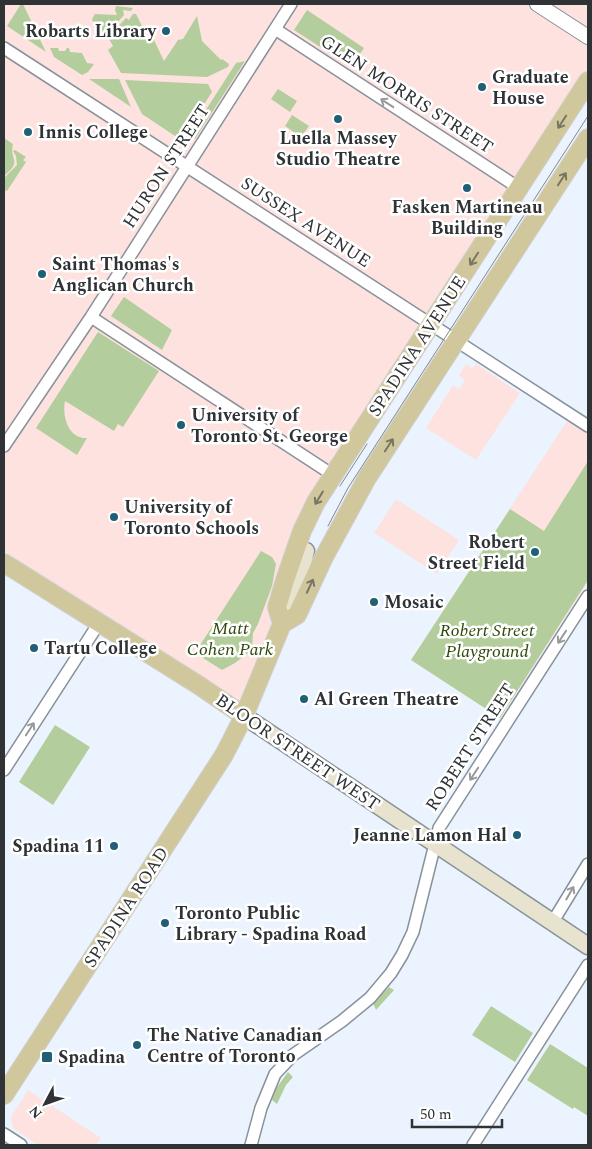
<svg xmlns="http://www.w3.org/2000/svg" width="592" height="1149" viewBox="0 0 592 1149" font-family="Spectral,serif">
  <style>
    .education { fill: #fde2df }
    .green { fill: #b4cd9c }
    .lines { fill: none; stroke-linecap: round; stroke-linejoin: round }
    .minor-casing { stroke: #89919a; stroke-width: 14 }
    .tertiary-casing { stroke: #89919a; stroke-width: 16 }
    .secondary-casing { stroke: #89919a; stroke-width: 19 }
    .primary-casing { stroke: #d1d2d3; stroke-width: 20 }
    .minor { stroke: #fff; stroke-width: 11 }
    .tertiary { stroke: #fff; stroke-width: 14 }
    .secondary { stroke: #e8e3ce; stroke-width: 16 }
    .primary { stroke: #d0c79c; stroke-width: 18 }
    .tram { stroke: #80878d; stroke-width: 1 }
    .oneway { stroke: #97999a }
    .oneway2 { stroke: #777664 }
    .poi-dot { fill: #205f75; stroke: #fff; stroke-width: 2 }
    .labels { text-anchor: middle; stroke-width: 5; stroke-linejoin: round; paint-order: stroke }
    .poi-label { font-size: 18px; font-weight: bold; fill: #2f3336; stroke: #fff; text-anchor: start }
    .street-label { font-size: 18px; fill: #2f3336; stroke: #fff }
    .park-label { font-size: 18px; font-style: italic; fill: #2e4809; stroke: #fff }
  </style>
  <rect width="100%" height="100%" fill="#ebf4fe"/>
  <!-- education -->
  <path class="education" d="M4,4H588V68L311,499L270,612L271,636L239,702L4,551Z
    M466,364L473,368L476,364L520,393L476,460L426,428L453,385L459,389L465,380L459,376Z
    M567,421L588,434V582L500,718L411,660Z
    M396,499L459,540L437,574L374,533Z
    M28,1090L101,1138L96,1145H38L13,1128L11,1117Z"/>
  <!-- green -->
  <path class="green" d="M21,4H23L46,52L7,26Z
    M116,6L133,8L131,11L123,10L124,15L105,36L106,39H102L92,19L95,14L117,15L115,10Z
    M307,10L364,48L351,67L294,30Z
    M133,14H136L148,38H153L164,61L178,40L183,39L197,16L202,41L221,60L222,59L229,64L228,67L207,77L121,73L108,50L113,46L108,37L126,18L129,20Z
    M50,48H58L59,51H65L67,48H69L70,52L82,53L87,63L94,64L88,72L82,75L54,57Z
    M245,61L195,139L191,133L236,63Z
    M89,79H119L131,107Z
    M125,80L208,84L212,92L181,140L142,114Z
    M278,89L297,101L290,112L271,99Z
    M292,115L309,126L301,137L285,126Z
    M4,138L13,144C9,161 23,160 4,176Z
    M15,150L26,157L23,160L26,162L7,191L4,190V178L17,165L16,156L13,151Z
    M124,297L172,330L162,350L111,316Z
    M98,332L159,371L123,427L118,424L114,431L65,401C62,416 68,439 87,438L77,455L36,428Z
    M588,461V580L500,718L411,660L510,509L544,531Z
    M261,551L272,557L276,564L272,586L258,624L253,633L252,647L249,652L235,663L222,670L195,653Z
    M55,725L90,747L53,805L19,782Z
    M389,987L394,990L376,1010L373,1003Z
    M491,1006L533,1033L515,1062L472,1035Z
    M550,1044L588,1068V1116L574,1107L573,1109L527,1080Z
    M288,1072L293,1077L286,1085L277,1104L272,1100L275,1090Z"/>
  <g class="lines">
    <defs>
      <path id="minor" d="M275,29L519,188
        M4,48L588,426
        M91,317L333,475
        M4,446L91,317L291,4
        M4,770L99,623
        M552,923L588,864
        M4,1134L21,1145
        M251,1145L261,1108L275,1074L293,1055L342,1021L370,998L391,973L402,955L413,932L439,828L588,596
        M473,1145L588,965"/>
      <path id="tertiary" d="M537,4L588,37"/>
      <path id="secondary" d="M282,624L301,570L306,551
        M244,716L588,946"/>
      <path id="primary" d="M4,563L200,686L244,716
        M282,624L277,607L285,580L302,531L316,502L588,81
        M4,1095L224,755L244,716L282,624L297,615L324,557L367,478L588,138"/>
    </defs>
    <!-- minor casing -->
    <use href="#minor" class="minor-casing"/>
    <!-- tertiary casing -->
    <use href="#tertiary" class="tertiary-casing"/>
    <!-- secondary casing -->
    <use href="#secondary" class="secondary-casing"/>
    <!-- primary casing -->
    <use href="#primary" class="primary-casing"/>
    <!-- minor -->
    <use href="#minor" class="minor"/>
    <!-- tertiary -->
    <use href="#tertiary" class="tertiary"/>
    <!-- secondary -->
    <use href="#secondary" class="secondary"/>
    <!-- primary -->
    <use href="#primary" class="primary"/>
    <!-- tram -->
    <path class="tram" d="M340,486L367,444
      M328,526L348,488L588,116"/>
  </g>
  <!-- one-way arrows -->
  <defs><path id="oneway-shaft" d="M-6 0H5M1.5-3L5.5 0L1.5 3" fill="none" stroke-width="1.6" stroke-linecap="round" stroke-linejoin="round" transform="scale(1.25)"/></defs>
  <g class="oneway">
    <use href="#oneway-shaft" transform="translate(387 103) rotate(-147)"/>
    <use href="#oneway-shaft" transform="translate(562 637) rotate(123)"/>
    <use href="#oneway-shaft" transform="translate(30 729) rotate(-57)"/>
    <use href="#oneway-shaft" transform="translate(474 774) rotate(123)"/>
    <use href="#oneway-shaft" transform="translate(570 893) rotate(-60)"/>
  </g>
  <g class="oneway2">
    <use href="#oneway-shaft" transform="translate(562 122) rotate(123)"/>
    <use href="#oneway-shaft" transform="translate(562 179) rotate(-57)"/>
    <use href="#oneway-shaft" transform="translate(474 259) rotate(123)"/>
    <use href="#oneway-shaft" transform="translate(389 445) rotate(-57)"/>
    <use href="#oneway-shaft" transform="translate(319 498) rotate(121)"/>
    <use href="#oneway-shaft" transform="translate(310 586) rotate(-65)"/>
  </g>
  <!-- markers -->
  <g class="poi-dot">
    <circle cx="166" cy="31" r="5"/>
    <circle cx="482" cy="87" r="5"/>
    <circle cx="338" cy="119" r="5"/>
    <circle cx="28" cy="132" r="5"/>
    <circle cx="467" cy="188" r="5"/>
    <circle cx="42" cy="274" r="5"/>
    <circle cx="181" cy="425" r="5"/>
    <circle cx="114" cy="517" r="5"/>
    <circle cx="535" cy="552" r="5"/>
    <circle cx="374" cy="602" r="5"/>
    <circle cx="34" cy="648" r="5"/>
    <circle cx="304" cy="699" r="5"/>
    <circle cx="517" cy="835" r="5"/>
    <circle cx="114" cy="846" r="5"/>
    <circle cx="165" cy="923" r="5"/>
    <circle cx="137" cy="1045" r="5"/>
    <rect x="41" y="1051" width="12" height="12" rx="2.5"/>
  </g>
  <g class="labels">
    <!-- poi labels -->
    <g class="poi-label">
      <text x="156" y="37" text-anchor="end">Robarts Library</text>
      <text x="492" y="83">Graduate<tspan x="492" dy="21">House</tspan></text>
      <text x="38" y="138">Innis College</text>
      <text x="338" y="144" text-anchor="middle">Luella Massey<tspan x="338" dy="21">Studio Theatre</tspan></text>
      <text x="467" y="213" text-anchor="middle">Fasken Martineau<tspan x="467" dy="21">Building</tspan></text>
      <text x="52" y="270">Saint Thomas's<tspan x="52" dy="21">Anglican Church</tspan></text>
      <text x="191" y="421">University of<tspan x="191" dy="21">Toronto St. George</tspan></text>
      <text x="124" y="513">University of<tspan x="124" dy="21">Toronto Schools</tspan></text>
      <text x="525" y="548" text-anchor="end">Robert<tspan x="525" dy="21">Street Field</tspan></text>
      <text x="384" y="608">Mosaic</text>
      <text x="44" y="654">Tartu College</text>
      <text x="314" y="705">Al Green Theatre</text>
      <text x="507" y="841" text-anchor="end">Jeanne Lamon Hal</text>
      <text x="104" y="852" text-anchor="end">Spadina 11</text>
      <text x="175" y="919">Toronto Public<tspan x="175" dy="21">Library - Spadina Road</tspan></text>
      <text x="147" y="1041">The Native Canadian<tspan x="147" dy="21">Centre of Toronto</tspan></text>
      <text x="58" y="1063">Spadina</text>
    </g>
    <!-- street labels -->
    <g class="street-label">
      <text transform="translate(407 94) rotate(33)" y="6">GLEN MORRIS STREET</text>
      <text transform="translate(166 166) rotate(-57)" y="6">HURON STREET</text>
      <text transform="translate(306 222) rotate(33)" y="6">SUSSEX AVENUE</text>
      <text transform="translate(417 346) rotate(-57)" y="6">SPADINA AVENUE</text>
      <text transform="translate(470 747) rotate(-57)" y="6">ROBERT STREET</text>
      <text transform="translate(298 752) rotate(34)" y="6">BLOOR STREET WEST</text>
      <text transform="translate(126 907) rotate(-57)" y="6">SPADINA ROAD</text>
    </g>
    <!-- park labels -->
    <g class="park-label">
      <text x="230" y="634">Matt<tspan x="230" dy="21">Cohen Park</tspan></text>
      <text x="487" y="636">Robert Street<tspan x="487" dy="21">Playground</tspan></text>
    </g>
  </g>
  <!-- border -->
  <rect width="592" height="1149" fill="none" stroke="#2f3336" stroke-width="10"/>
  <!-- north arrow -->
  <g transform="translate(45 1104) rotate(229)" stroke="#ffffff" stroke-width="4" paint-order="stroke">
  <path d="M0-4L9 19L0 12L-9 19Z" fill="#2f3336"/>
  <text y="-8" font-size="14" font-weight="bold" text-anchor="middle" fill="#2f3336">N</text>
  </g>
  <!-- scale -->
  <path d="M412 1119v8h90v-8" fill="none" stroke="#2f3336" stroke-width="2.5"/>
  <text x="420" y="1119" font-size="15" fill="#2f3336" stroke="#ffffff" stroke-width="4" paint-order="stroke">50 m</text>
</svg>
